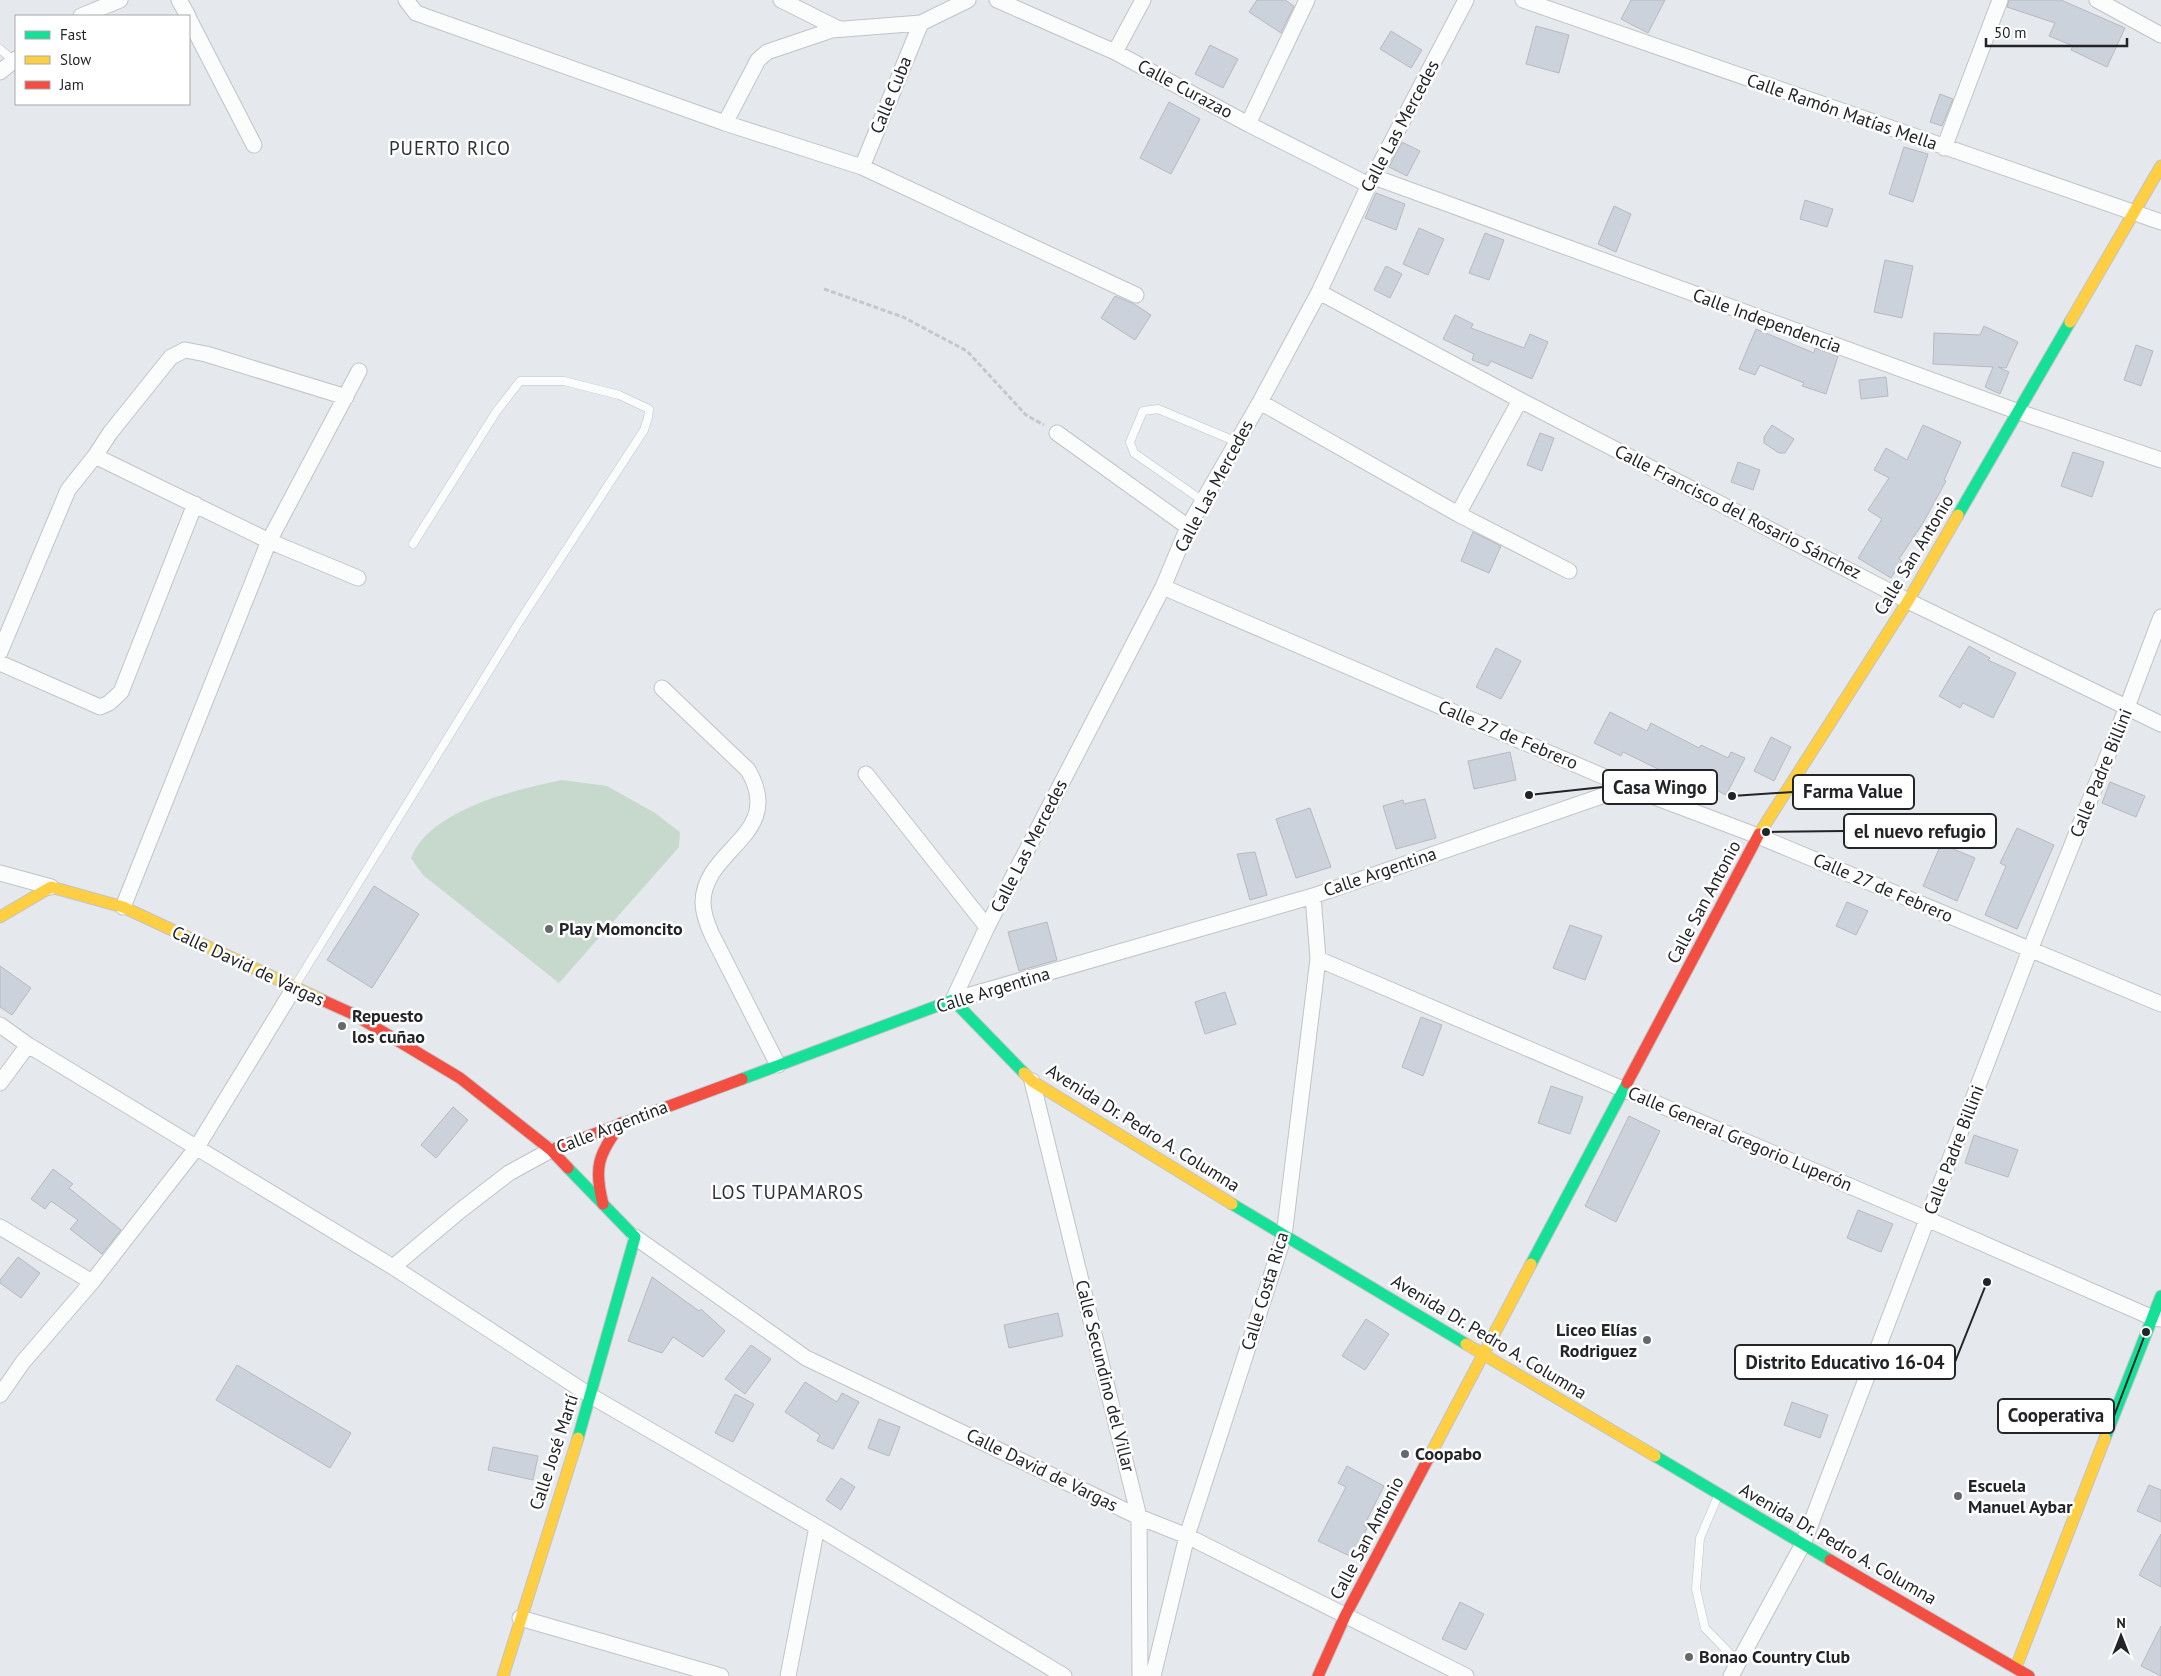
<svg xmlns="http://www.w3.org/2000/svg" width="2161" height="1676" viewBox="0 0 2161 1676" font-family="'PT Sans',sans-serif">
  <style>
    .green { fill: #c7d8cd }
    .building { fill: #cbd2db; stroke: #b7b9bd }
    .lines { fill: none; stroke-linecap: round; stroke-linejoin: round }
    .lane-casing { stroke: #c1c3c7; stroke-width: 9 }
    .street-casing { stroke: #c1c3c7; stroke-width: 17 }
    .fast-casing { stroke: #c1c3c7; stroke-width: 13 }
    .slow-casing { stroke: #c1c3c7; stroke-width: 13 }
    .jam-casing { stroke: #c1c3c7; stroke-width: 13 }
    .path { stroke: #c6c7c9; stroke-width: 3; stroke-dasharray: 5 2.5; stroke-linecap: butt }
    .lane { stroke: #fbfcfc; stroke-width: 8 }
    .street { stroke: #fbfcfc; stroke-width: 15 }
    .fast { stroke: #16e098; stroke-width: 11 }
    .slow { stroke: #ffcf43; stroke-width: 11 }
    .jam { stroke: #f24e42; stroke-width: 11 }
    .poi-dot { fill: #66696c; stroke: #fff; stroke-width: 2 }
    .labels { text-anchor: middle; stroke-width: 5; stroke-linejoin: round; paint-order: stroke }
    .street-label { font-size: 18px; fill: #222427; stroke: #fff }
    .poi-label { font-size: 18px; font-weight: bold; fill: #222427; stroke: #fff; text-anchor: start }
    .neighbourhood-label { font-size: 19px; letter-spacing: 1px; fill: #2d3137; stroke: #fff }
    .leader { fill: none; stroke: #222427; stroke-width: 2 }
    .callout-dot { fill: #222427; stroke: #fff; stroke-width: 2 }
    .callout { fill: #fff; stroke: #222427; stroke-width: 2 }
    .callout-label { font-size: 19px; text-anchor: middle; font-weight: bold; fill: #222427 }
  </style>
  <rect width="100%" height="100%" fill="#e5e8ec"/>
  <!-- green -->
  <path class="green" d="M562,780L607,786L655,813L680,832L679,847L559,983L423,875L411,858C429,810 517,789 562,780Z"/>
  <!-- building -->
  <path class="building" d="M1257,0H1285L1294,6L1281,33L1249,12Z
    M1631,0H1665L1648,33L1621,19Z
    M2009,0H2061L2125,28L2107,67L2071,50L2073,46L2049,36L2055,23L2007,7Z
    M1536,26L1569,35L1559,73L1526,64Z
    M1391,31L1422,50L1411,68L1380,49Z
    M1210,45L1238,59L1223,88L1195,74Z
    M1940,94L1953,99L1942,126L1930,122Z
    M1169,102L1200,119L1171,174L1140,158Z
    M1402,142L1420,151L1407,176L1389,167Z
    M1904,147L1928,154L1913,202L1889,194Z
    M1376,193L1405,204L1396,230L1365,218Z
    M1805,200L1833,209L1827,227L1800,219Z
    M1614,206L1631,214L1616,252L1598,244Z
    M1419,228L1444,239L1428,275L1403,264Z
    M1485,233L1504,240L1489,280L1469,273Z
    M1885,260L1913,266L1902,318L1874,312Z
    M1386,266L1402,274L1390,298L1374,290Z
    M1115,296L1134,304L1151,315L1135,340L1101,318Z
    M1455,315L1473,324L1471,328L1524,348L1530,334L1548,342L1532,379L1491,361L1488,366L1472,360L1474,354L1443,339Z
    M1984,326L2018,342L2006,368L1998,367L2009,372L2000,394L1985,387L1993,367L1933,364L1934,333L1980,335Z
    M1756,329L1814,353L1815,348L1838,356L1826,394L1802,386L1804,383L1760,365L1755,375L1739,369Z
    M2136,345L2153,351L2141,386L2124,380Z
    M1886,377L1888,396L1861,399L1859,380Z
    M1772,425L1794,439L1785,453H1779L1764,443V437Z
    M1923,425L1961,442L1944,480L1946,481L1923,523L1899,559L1902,561L1891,578L1858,558L1882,519L1868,510L1889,478L1874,470L1886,448L1907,460Z
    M1540,433L1554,438L1542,471L1527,465Z
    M2073,452L2104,462L2092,497L2061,486Z
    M1738,462L1760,470L1753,490L1731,482Z
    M1473,532L1501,546L1489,573L1461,561Z
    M1969,646L1990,658L1988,660L2016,673L1993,718L1963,703L1960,708L1939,696Z
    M1496,648L1521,661L1501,699L1476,687Z
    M1610,712L1647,731L1651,723L1699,748L1701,745L1728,758L1731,752L1745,758L1726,795L1700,782L1697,788L1623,752L1621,756L1594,743Z
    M1771,737L1791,747L1774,781L1754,771Z
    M1510,752L1516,780L1474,789L1468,761Z
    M2110,782L2145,796L2136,817L2102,803Z
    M1425,799L1436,838L1396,849L1383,806L1403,800L1404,804Z
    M1310,808L1331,867L1296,878L1276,819Z
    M2017,828L2054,845L2017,929L1985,915L2006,866L2000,863Z
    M1941,844L1975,858L1957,901L1923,886Z
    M1255,852L1267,895L1250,900L1237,854Z
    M374,886L419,914L372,988L327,960Z
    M1847,902L1868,911L1856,935L1836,926Z
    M1047,922L1057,960L1019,971L1008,932Z
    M1570,925L1602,936L1585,980L1553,968Z
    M0,966L31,988L12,1015L0,1007Z
    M1225,992L1236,1024L1205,1034L1195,1002Z
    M1421,1017L1442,1025L1423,1076L1402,1067Z
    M1551,1086L1583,1097L1570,1134L1538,1123Z
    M453,1107L468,1120L436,1158L421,1145Z
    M1629,1116L1660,1131L1616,1222L1585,1206Z
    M1974,1135L2018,1150L2008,1177L1965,1163Z
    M53,1169L73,1184L69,1188L121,1230L102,1254L70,1229L78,1220L51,1201L45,1209L31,1199Z
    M1858,1210L1893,1224L1881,1252L1847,1238Z
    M18,1257L40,1273L21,1298L0,1283V1280Z
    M652,1277L699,1311L701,1309L725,1331L703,1357L673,1337L662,1353L628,1341Z
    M1058,1313L1063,1336L1009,1348L1004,1325Z
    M1366,1319L1389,1334L1365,1370L1342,1356Z
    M751,1345L771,1359L745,1394L725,1379Z
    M237,1365L351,1433L330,1468L216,1400Z
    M805,1382L837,1402L842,1393L859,1402L833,1449L817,1441L820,1435L785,1412Z
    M735,1394L754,1404L733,1442L715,1433Z
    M1792,1402L1828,1415L1820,1438L1784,1425Z
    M879,1419L900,1427L889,1456L868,1448Z
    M493,1447L538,1456L533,1480L488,1470Z
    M1347,1466L1384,1486L1364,1526L1367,1528L1354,1558L1318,1541L1346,1487L1338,1483Z
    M841,1478L855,1487L841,1510L826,1500Z
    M2149,1485L2161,1490V1522L2137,1511Z
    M2161,1534V1587L2139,1575Z
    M1460,1602L1484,1614L1466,1650L1442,1639Z
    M2161,1626V1676L2141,1666Z"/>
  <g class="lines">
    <defs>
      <path id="lane" d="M0,49L14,61
        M1203,501L1134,453L1130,442L1143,411L1158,409L1237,442
        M295,986L519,622L644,430L648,418L649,409L619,395L564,381H520L496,412L413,544
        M1718,1496L1700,1538L1696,1589L1705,1628L1739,1663"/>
      <path id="street" d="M179,0L188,16
        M406,0L416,13L725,123L862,167L1136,295
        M781,0L839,29
        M997,0L1115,52L1248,124L1369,185
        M1523,0L2161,222
        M2097,0L2161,35
        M81,16L120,0
        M189,19L254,145
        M1115,52L1143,0
        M0,72L16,59
        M725,123L758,60L767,52L832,30L921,23L968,0
        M1248,124L1307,0
        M1944,148L2000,0
        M862,167L921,23
        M1374,177L2019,412L2161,460
        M1319,292L1520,400L1908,601L2161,724
        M346,397L206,354L185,350L171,357L110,433L95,456L269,541L358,578
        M1260,402L1458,514L1569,571
        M1057,433L1188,527
        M1458,514L1520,400
        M1163,587L1628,787L1758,836L2161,1004
        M0,652L68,490L95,456
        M0,663L100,707L109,703L121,692L195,504
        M662,688L748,770C786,835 704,848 703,902C703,914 707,924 712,935L778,1065
        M866,774L987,927
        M0,873L51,887
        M123,907L269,541L359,371
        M1318,959L1927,1219L2153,1318L2161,1319
        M953,1000L987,927L1163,587L1188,527L1260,402L1319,292L1369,185L1466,0
        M953,1000L1313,896L1628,787
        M0,1025L28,1045L393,1267L591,1396L817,1527L1064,1676
        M1032,1081L1139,1517L1140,1676
        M0,1083L28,1045
        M0,1227L92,1282
        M635,1237L806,1358L1139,1517L1187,1536L1466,1676
        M393,1267L461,1210L509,1173L551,1150
        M0,1395L23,1362L92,1282L197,1147L294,988
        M520,1618L721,1676
        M788,1676L817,1527
        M1153,1676L1187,1536L1284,1236L1318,959L1313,896
        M1731,1676L1803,1544L2030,950L2127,707L2161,617"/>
      <path id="fast" d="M1958,515L2070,322
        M742,1079L953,1000L1024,1073
        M568,1168L635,1237L578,1438
        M1232,1204L1466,1344
        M1531,1264L1627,1083
        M2105,1438L2161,1296
        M1655,1456L1830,1560"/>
      <path id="slow" d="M2070,322L2161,166
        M1759,834L1908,601L1958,515
        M0,917L51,887L123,907L322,1000
        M1024,1073L1032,1081L1232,1204
        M1466,1344L1655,1456
        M1428,1459L1531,1264
        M2016,1667L2105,1438
        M503,1676L578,1438"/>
      <path id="jam" d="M322,1000L353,1014L460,1078L551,1150L568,1168
        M1627,1083L1759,834
        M551,1150L742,1079
        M603,1204C593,1165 599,1156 621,1123
        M1830,1560L2029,1676
        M1318,1676L1345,1616L1428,1459"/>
    </defs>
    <!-- lane casing -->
    <use href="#lane" class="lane-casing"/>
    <!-- street casing -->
    <use href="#street" class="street-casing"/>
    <!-- fast casing -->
    <use href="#fast" class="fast-casing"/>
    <!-- slow casing -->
    <use href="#slow" class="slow-casing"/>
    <!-- jam casing -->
    <use href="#jam" class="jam-casing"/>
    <!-- path -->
    <path class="path" d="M824,289L903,317L967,351L1026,415L1044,425"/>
    <!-- lane -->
    <use href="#lane" class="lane"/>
    <!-- street -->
    <use href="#street" class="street"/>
    <!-- fast -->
    <use href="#fast" class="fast"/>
    <!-- slow -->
    <use href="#slow" class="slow"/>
    <!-- jam -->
    <use href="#jam" class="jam"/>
  </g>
  <!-- markers -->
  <g class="poi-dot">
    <circle cx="549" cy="929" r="5"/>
    <circle cx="342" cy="1026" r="5"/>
    <circle cx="1647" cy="1340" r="5"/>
    <circle cx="1405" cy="1454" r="5"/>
    <circle cx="1958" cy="1496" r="5"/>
    <circle cx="1689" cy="1657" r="5"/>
  </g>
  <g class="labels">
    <!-- street labels -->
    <g class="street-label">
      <text transform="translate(1185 89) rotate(28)" y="6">Calle Curazao</text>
      <text transform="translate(891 95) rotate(-68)" y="6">Calle Cuba</text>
      <text transform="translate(1842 112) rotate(19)" y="6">Calle Ramón Matías Mella</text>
      <text transform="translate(1400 126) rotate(-62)" y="6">Calle Las Mercedes</text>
      <text transform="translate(1767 321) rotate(20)" y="6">Calle Independencia</text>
      <text transform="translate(1214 486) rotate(-62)" y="6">Calle Las Mercedes</text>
      <text transform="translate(1738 512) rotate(27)" y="6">Calle Francisco del Rosario Sánchez</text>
      <text transform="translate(1914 555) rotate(-59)" y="6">Calle San Antonio</text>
      <text transform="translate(1508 735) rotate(23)" y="6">Calle 27 de Febrero</text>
      <text transform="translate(2101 773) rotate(-68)" y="6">Calle Padre Billini</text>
      <text transform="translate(1029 846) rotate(-63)" y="6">Calle Las Mercedes</text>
      <text transform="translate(1380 872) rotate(-19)" y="6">Calle Argentina</text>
      <text transform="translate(1883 888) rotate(23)" y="6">Calle 27 de Febrero</text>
      <text transform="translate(1704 902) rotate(-62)" y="6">Calle San Antonio</text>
      <text transform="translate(248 966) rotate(25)" y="6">Calle David de Vargas</text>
      <text transform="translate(993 990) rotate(-17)" y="6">Calle Argentina</text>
      <text transform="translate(612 1127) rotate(-21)" y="6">Calle Argentina</text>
      <text transform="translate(1143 1128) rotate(32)" y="6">Avenida Dr. Pedro A. Columna</text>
      <text transform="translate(1740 1139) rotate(23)" y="6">Calle General Gregorio Luperón</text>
      <text transform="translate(1954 1150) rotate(-69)" y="6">Calle Padre Billini</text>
      <text transform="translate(1265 1291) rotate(-73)" y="6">Calle Costa Rica</text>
      <text transform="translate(1489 1337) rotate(31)" y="6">Avenida Dr. Pedro A. Columna</text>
      <text transform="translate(1105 1376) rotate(76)" y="6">Calle Secundino del Villar</text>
      <text transform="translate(554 1452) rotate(-72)" y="6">Calle José Martí</text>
      <text transform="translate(1042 1470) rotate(26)" y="6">Calle David de Vargas</text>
      <text transform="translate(1367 1538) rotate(-62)" y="6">Calle San Antonio</text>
      <text transform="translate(1838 1544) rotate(30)" y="6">Avenida Dr. Pedro A. Columna</text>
    </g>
    <!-- poi labels -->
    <g class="poi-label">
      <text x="559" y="935">Play Momoncito</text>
      <text x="352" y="1022">Repuesto<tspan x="352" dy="21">los cuñao</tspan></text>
      <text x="1637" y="1336" text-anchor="end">Liceo Elías<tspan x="1637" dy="21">Rodriguez</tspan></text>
      <text x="1415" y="1460">Coopabo</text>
      <text x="1968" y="1492">Escuela<tspan x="1968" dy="21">Manuel Aybar</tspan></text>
      <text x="1699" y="1663">Bonao Country Club</text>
    </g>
    <!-- neighbourhood labels -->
    <g class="neighbourhood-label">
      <text x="450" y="155">PUERTO RICO</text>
      <text x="788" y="1199">LOS TUPAMAROS</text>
    </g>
  </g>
  <!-- callouts -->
  <path class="leader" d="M1529 795L1603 787M1732 796L1793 792M1766 832L1844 831M1987 1282L1955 1362M2146 1332L2114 1416"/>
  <g class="callout-dot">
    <circle cx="1529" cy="795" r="5"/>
    <circle cx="1732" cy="796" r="5"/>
    <circle cx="1766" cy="832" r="5"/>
    <circle cx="1987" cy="1282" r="5"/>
    <circle cx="2146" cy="1332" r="5"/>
  </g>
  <g class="callout">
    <rect x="1603" y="770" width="114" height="34" rx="5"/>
    <rect x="1793" y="775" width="121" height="34" rx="5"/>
    <rect x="1844" y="814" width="152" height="34" rx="5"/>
    <rect x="1735" y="1345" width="220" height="34" rx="5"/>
    <rect x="1998" y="1399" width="116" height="34" rx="5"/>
  </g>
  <g class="callout-label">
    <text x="1660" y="794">Casa Wingo</text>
    <text x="1853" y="798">Farma Value</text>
    <text x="1920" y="838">el nuevo refugio</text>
    <text x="1845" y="1369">Distrito Educativo 16-04</text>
    <text x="2056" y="1422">Cooperativa</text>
  </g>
  <!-- legend -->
  <rect x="15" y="15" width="175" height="90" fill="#ffffff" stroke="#a7a7a9"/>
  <rect x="25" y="31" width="25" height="8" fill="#16e098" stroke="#a7a7a9"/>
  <text x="60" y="40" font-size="15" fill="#222427">Fast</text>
  <rect x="25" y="56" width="25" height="8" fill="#ffcf43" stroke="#a7a7a9"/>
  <text x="60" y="65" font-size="15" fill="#222427">Slow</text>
  <rect x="25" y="81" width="25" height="8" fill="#f24e42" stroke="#a7a7a9"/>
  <text x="60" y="90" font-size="15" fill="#222427">Jam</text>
  <!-- north arrow -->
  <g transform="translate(2121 1636)" stroke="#ffffff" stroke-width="4" paint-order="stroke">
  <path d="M0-4L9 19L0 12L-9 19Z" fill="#222427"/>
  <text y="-8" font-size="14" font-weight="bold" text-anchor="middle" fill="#222427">N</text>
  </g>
  <!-- scale -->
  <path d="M1986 38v8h141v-8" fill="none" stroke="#222427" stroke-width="2.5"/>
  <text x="1994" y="38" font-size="15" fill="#222427" stroke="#ffffff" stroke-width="4" paint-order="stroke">50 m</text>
</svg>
